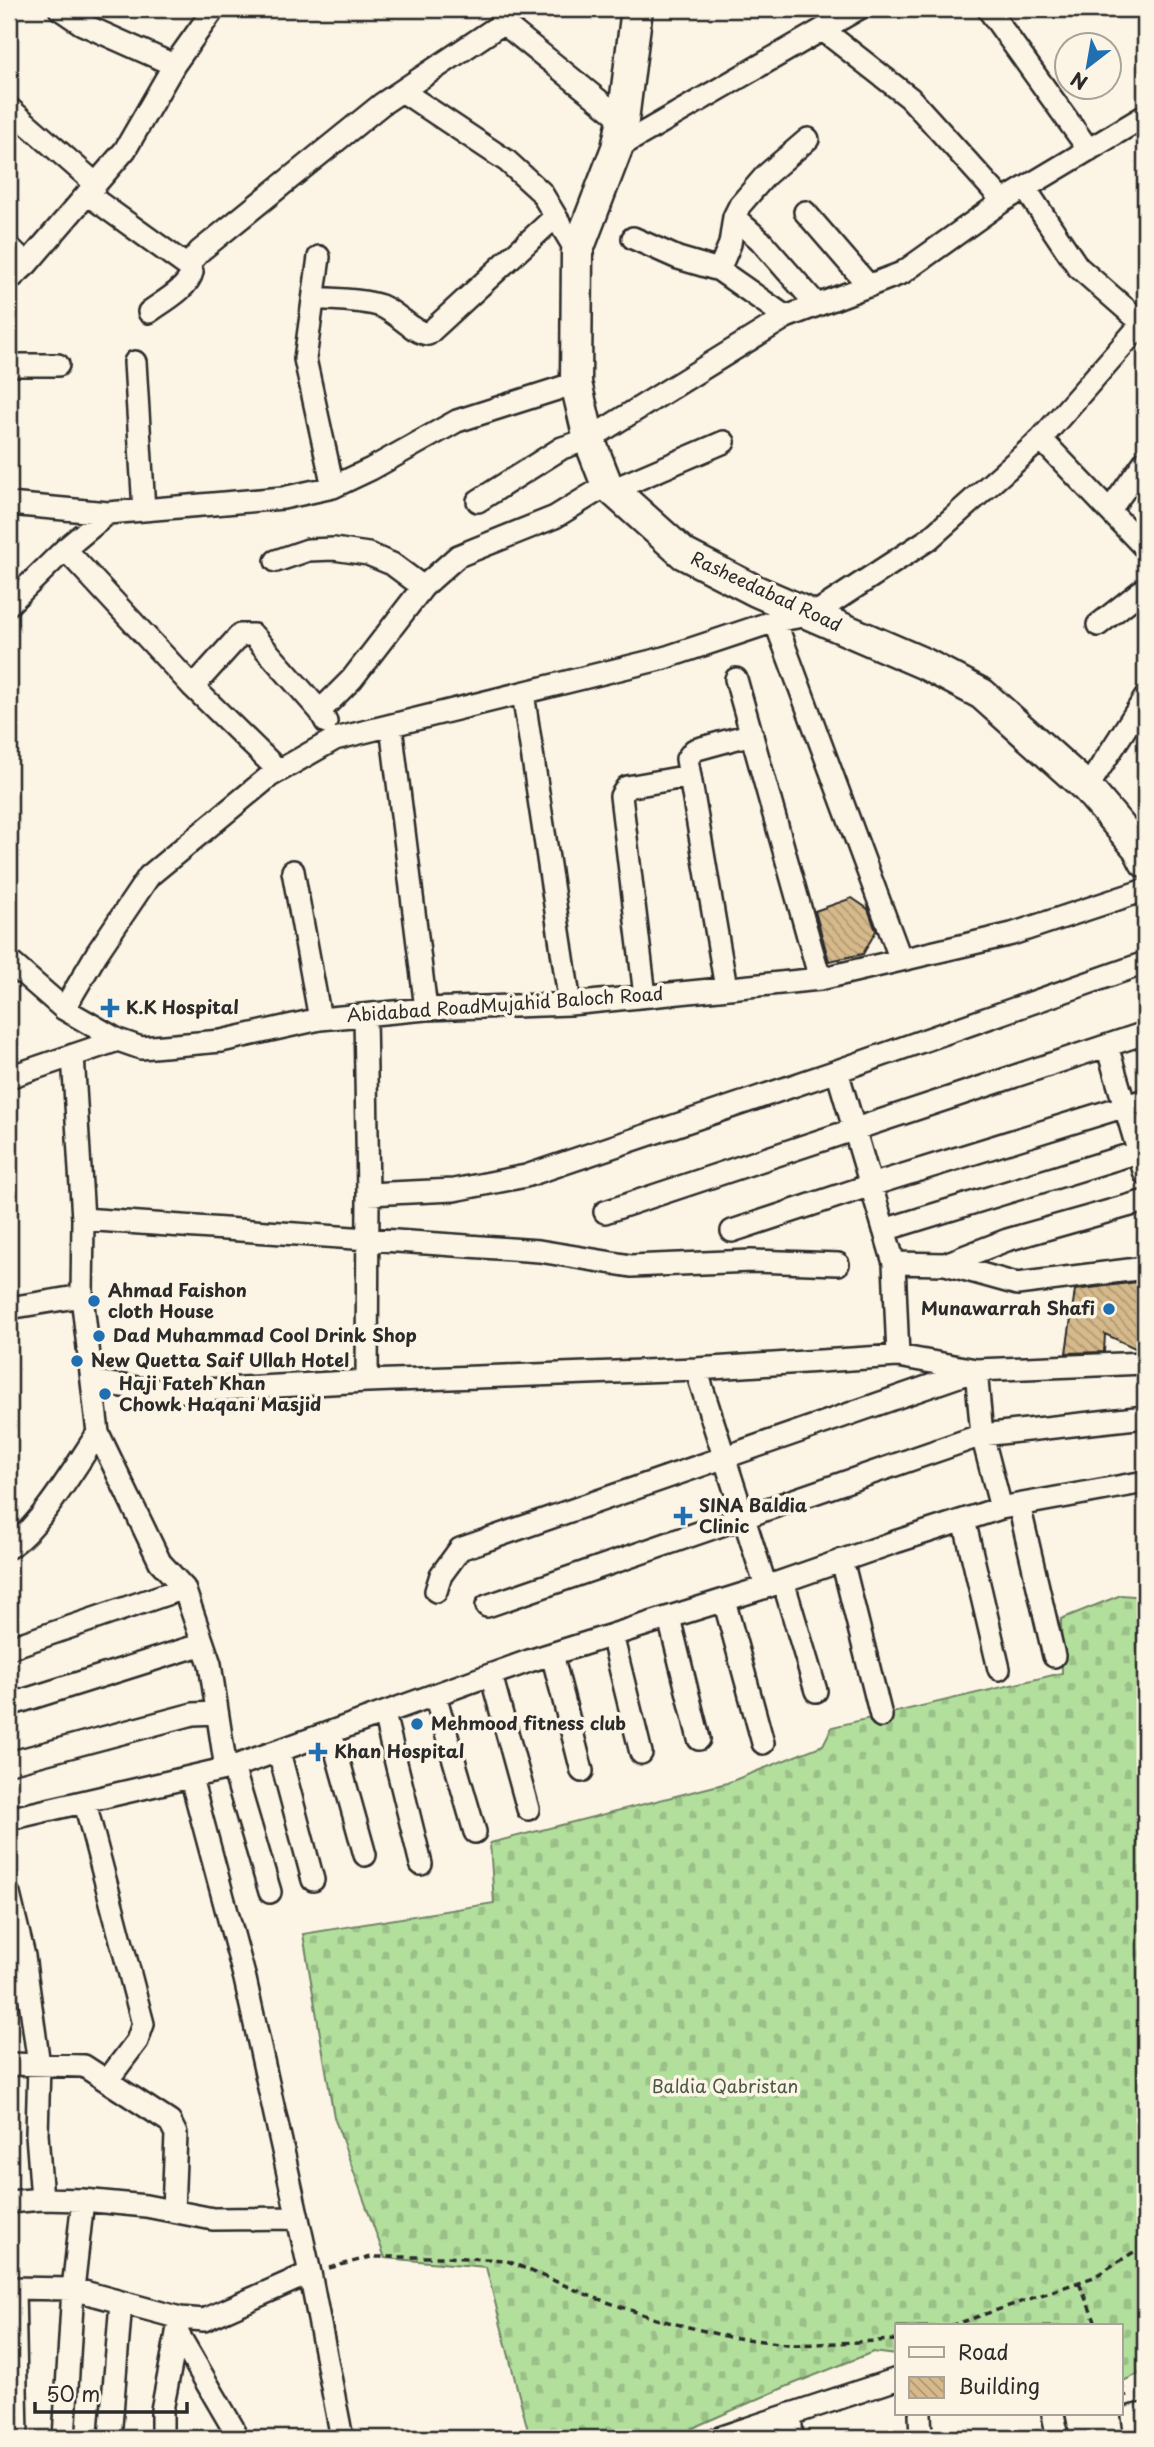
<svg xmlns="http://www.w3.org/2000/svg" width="1154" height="2447" viewBox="0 0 1154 2447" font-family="'Playpen Sans',sans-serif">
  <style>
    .cemetery { fill: url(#cemetery-stones); stroke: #6f8564; stroke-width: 2 }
    .building { fill: url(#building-back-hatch); stroke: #2b2b2b; stroke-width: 2 }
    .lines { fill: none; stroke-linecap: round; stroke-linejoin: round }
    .minor-casing { stroke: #2b2b2b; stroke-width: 26 }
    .secondary-casing { stroke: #2b2b2b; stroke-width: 35 }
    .path { stroke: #2b2b2b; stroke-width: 3.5; stroke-dasharray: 7 5; stroke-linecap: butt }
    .minor { stroke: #fcf5e5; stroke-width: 21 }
    .secondary { stroke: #fcf5e5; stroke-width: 30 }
    .poi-dot { fill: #1f6fb2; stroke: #fcf5e5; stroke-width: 2.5 }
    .labels { text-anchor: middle; stroke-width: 7; stroke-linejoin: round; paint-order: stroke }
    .street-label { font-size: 18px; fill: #2b2b2b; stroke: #fcf5e5 }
    .poi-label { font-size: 18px; font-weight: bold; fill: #2b2b2b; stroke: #fcf5e5; text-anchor: start }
    .park-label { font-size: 18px; fill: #4d5848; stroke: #fcf5e5 }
  </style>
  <defs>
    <pattern id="cemetery-stones" width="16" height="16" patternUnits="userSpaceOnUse" patternTransform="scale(1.75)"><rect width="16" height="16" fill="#b3df9d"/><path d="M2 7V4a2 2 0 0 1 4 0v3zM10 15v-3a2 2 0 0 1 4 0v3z" fill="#9ac087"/></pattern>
    <pattern id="building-back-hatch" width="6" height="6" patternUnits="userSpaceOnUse" patternTransform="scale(1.75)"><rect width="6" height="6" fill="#d7ba8b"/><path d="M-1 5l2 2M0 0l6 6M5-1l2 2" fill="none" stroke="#af9772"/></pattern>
  </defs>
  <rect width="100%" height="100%" fill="#fcf5e5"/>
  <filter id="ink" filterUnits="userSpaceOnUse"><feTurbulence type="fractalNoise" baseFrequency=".0143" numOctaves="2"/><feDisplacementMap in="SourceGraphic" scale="14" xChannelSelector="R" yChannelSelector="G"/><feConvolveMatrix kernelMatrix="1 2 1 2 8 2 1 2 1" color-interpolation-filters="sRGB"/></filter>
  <g filter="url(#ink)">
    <!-- cemetery -->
    <path class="cemetery" d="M1121,1595L1145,1597V2371L1121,2382V2326H897V2355L873,2352L783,2388L699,2425L675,2438H530L486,2267L385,2258L334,2117L303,1934L494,1903L490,1843L727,1783L823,1745L832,1727L1062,1673L1061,1619Z"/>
    <!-- building -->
    <path class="building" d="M852,898L868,909L876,931L863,954L829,961L815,911Z
      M1145,1281V1346L1137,1349L1105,1334L1104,1352L1066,1353L1075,1290Z"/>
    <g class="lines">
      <defs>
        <path id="minor" d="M60,9L82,24L174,65
          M499,9L503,23L623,120
          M988,9L1089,150
          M823,30L910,98L1003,201
          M402,91L507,161L541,192L577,252
          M9,108L96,184
          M617,148L858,9
          M1025,188L1078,267L1142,323
          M87,194L187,266L192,272C188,289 162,302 149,312
          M805,212L869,286
          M734,217L760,240L817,305
          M633,238L678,258L719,270L786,317
          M9,247L27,264
          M319,257L305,359L333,487
          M187,266L200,251L382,104L503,23
          M719,270L730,244L734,217L740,205L766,175L808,139
          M9,280L27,264L125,150L174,65L214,9
          M314,298C334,300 361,299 381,306C398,313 413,333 428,334L555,217
          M135,362L144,510
          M9,365H58
          M1041,439L1145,548
          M612,490L724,442
          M478,501L562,448L589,439L786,317L902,273L1003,201L1145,116
          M9,504L108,513
          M1110,510L1145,461
          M65,549L193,687L279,771
          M276,561L308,550L334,549L368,554L392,564L423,587
          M9,604L65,549L108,513L283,498L333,487L371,469L457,421L576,383
          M775,621L901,960
          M1098,625L1145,588
          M736,679L820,979
          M193,687L240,635H253L320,711L326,722
          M523,693L570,1004
          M320,711L352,679L423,587L458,556L555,517L607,485
          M391,726L426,1009
          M1087,788L1145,698
          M293,871L320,1019
          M9,961L64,1009L118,1040L141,1048L221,1041L320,1019L426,1009L570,1004L820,979L1012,934L1145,890
          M726,988L687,759L694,750L752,734
          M645,996L621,796L627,787L690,776
          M64,1009L97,953L149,876L270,776L335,739L664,658L775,621L814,614L929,539L1041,439L1145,320
          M365,1015L368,1194L367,1381
          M1107,1046L1145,1174
          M73,1055L83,1219L82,1296L98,1433L160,1562L184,1588L210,1664L226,1769
          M837,1071L894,1263L898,1356
          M9,1077L118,1040
          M368,1194L454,1190L526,1176L837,1071L1145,963
          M605,1212L1145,1033
          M83,1219L539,1251L631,1266L751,1261L838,1264
          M884,1230L1145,1150
          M732,1231L871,1185L1145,1100
          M894,1263L945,1264L1017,1284L1145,1268
          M945,1264L1007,1240L1145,1201
          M9,1308L82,1296
          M696,1369L766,1587
          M93,1382L167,1392L367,1381L696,1369L898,1356L976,1370L1145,1363
          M1019,1505L1054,1656
          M964,1520L999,1669
          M9,1547C39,1529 77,1464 98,1433
          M842,1560L881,1716
          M783,1581L816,1691
          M436,1591L441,1575L460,1549L976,1370L982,1435L1001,1508
          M724,1600L763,1743
          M487,1606L982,1435L1145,1417
          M669,1618L699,1739
          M612,1635L641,1753
          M9,1648L184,1588
          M552,1654L582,1771
          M491,1675L528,1809
          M435,1695L475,1832
          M9,1705L203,1644
          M384,1714L421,1864
          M331,1733L365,1855
          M279,1752L313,1880
          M9,1763L193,1714L217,1713
          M233,1767L270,1892
          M191,1778L245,1979L310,2273L342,2438
          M85,1803L143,2024L137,2041L107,2081
          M9,1819L233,1767L529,1661L766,1587L895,1542L1001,1508L1145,1482
          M9,1894L24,1956L39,2065L37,2134L42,2199
          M9,2064L84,2066L170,2122L176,2134L173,2211
          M9,2202L42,2199L83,2200L146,2206L213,2219L298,2218
          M9,2288L73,2289L180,2318L204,2320L310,2273
          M14,2288L17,2438
          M177,2332L233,2428
          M790,2414L792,2438
          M920,2414L921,2438
          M1053,2414L1058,2438
          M64,2438L73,2289L83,2200
          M110,2438L121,2302
          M162,2438V2410L180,2318
          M719,2438L897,2379
          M1136,2438L1133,2416L1145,2414"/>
        <path id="secondary" d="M637,9L623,120L617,148L577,252L576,383L589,439L607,485L684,554L756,591L925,664L982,694L1087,788L1138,848L1145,862"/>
      </defs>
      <!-- minor casing -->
      <use href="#minor" class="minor-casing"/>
      <!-- secondary casing -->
      <use href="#secondary" class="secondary-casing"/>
      <!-- path -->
      <path class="path" d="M329,2268L371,2257H446L505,2260L590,2296L656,2319L729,2337L795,2345L897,2340
        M1079,2283L1097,2326
        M950,2326L1094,2277L1145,2245
        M1121,2383L1126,2397"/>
      <!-- minor -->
      <use href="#minor" class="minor"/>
      <!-- secondary -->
      <use href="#secondary" class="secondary"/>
    </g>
  </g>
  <!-- markers -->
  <g class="poi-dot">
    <path d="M106.5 997.5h7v7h7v7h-7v7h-7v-7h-7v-7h7z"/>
    <circle cx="94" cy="1301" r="7"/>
    <circle cx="1109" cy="1309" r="7"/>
    <circle cx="99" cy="1336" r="7"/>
    <circle cx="77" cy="1361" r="7"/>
    <circle cx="105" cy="1394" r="7"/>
    <path d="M679.5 1505.5h7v7h7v7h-7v7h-7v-7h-7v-7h7z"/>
    <circle cx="417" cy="1724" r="7"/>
    <path d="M314.5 1741.5h7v7h7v7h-7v7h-7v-7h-7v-7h7z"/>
  </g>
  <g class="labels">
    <!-- street labels -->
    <g class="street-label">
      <text transform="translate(766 592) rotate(25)" y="6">Rasheedabad Road</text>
      <text transform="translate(505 1005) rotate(-4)" y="6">Abidabad RoadMujahid Baloch Road</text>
    </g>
    <!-- poi labels -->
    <g class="poi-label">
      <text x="126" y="1014">K.K Hospital</text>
      <text x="108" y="1297">Ahmad Faishon<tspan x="108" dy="21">cloth House</tspan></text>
      <text x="1095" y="1315" text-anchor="end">Munawarrah Shafi</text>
      <text x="113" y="1342">Dad Muhammad Cool Drink Shop</text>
      <text x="91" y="1367">New Quetta Saif Ullah Hotel</text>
      <text x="119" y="1390">Haji Fateh Khan<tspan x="119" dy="21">Chowk Haqani Masjid</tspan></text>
      <text x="699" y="1512">SINA Baldia<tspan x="699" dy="21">Clinic</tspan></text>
      <text x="431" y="1730">Mehmood fitness club</text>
      <text x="334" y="1758">Khan Hospital</text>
    </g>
    <!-- park labels -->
    <g class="park-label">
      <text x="725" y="2093">Baldia Qabristan</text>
    </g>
  </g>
  <!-- margin -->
  <rect width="1154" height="2447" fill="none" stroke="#fcf5e5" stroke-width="35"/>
  <rect x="18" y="18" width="1119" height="2412" fill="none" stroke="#2b2b2b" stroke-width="2.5" filter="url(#ink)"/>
  <!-- legend -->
  <rect x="895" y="2324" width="228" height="91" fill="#fcf5e5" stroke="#a8a49b" stroke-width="2"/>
  <rect x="909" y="2347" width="35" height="10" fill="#fcf5e5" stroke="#a8a49b" stroke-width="2"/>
  <text x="958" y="2360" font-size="21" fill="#2b2b2b">Road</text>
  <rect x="909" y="2377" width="35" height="21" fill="url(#building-back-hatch)" stroke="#a8a49b" stroke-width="2"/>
  <text x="958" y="2394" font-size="21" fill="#2b2b2b">Building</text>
  <!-- north arrow -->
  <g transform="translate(1088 66) rotate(211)"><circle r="33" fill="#fcf5e5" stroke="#a8a49b" stroke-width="2"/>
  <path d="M0-5L12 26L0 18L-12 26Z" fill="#1f6fb2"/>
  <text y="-10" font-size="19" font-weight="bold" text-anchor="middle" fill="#2b2b2b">N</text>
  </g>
  <!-- scale -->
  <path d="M35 2402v10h152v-10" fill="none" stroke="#2b2b2b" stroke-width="3.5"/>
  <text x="46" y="2402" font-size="21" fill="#2b2b2b" stroke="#fcf5e5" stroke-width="5" paint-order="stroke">50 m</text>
</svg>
